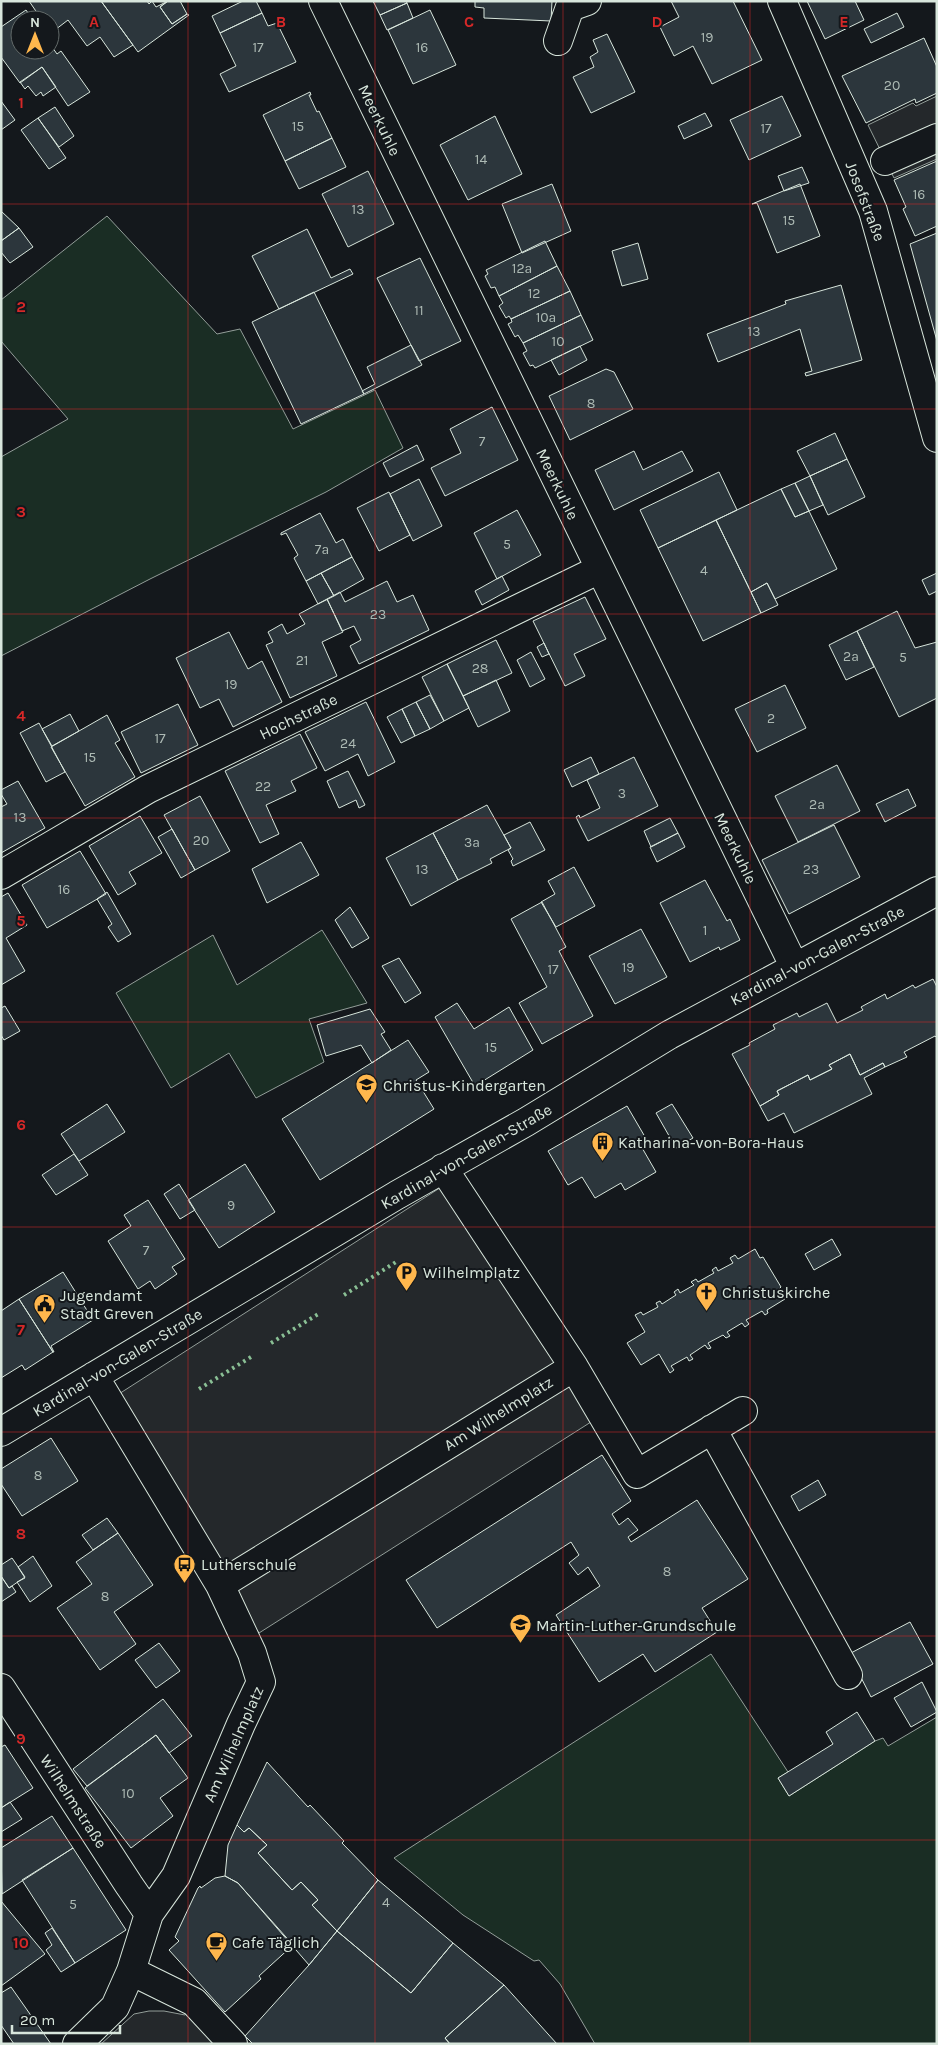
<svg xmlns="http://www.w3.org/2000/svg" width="938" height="2045" viewBox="0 0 938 2045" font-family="Karla,sans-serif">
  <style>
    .green { fill: #1a2d24; stroke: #939e99 }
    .parking { fill: #24282b; stroke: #939e99 }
    .building { fill: #2c363c; stroke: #d8e6dc }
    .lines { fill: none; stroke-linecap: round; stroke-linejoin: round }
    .minor-casing { stroke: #d8e6dc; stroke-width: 30 }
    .minor { stroke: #14181c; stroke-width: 28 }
    .hedge { stroke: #8ac095; stroke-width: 4; stroke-dasharray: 2.5 4; stroke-linecap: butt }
    .grid { fill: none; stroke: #d62828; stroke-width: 1; stroke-opacity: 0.55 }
    .labels { text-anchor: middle; stroke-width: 4; stroke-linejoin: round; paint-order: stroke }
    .number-label { font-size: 14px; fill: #adbab4 }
    .street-label { font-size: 16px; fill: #d8e6dc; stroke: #14181c }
    .poi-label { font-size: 16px; fill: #d8e6dc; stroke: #14181c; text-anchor: start }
    .grid-label { font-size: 16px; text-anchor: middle; font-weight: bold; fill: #d62828; stroke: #14181c; stroke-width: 4; stroke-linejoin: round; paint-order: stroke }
  </style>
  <rect width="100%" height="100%" fill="#14181c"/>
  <!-- green -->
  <path class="green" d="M107,216L217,334L240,329L293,429L375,390L403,448L326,492L150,579L1,656V457L68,419L1,341V300Z
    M322,930L367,1003L309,1019L324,1062L256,1098L229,1053L171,1088L116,993L213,935L237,985Z
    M711,1654L788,1772L778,1778L789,1796L875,1741L883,1738L888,1746L937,1717V2044H595L560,1984L539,1960L534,1961L463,1915L394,1858Z"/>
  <!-- parking -->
  <path class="parking" d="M937,96V159L894,178L868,125L913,103L916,106Z
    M460,1175L613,1408L259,1633L97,1408Z
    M194,2002L233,2044H101L134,2014L149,2011H164L185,2015Z"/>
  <!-- building -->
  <path class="building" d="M29,1H101L133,45L114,57L100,37L87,46L68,20L51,33L50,20H42Z
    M101,1H147L149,4L152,1L156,7L168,1L160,7L172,24L187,14L189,15L138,52Z
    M168,1H180L187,14L172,24L160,7Z
    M243,1H256L262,13L220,33L212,16Z
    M373,1H406L407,3L380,15Z
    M475,1H552L551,21L484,18V8L475,7Z
    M671,1H733L762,60L712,84L693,46L674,56L660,27L679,17Z
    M807,1H855L864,20L825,39Z
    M407,3L413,18L387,30L380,15Z
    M26,10L33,20H20V50H50V44L57,54L61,51L90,92L68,106L42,67L20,83L1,57V27Z
    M430,10L456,65L413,84L388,30Z
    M262,13L268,26L277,23L296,62L229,92L220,74L236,66L220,33Z
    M897,13L904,27L871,43L864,29Z
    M607,34L635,92L591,113L573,77L594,67L590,57L598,52L593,40Z
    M924,38L937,67V93L916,103L915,99L866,123L842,76Z
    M42,67L56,87L43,96L41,92L36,96L28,86L25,89L20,82Z
    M310,92L311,95H309L317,112L319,111L332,138L285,161L263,115Z
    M782,96L801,136L749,160L730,120Z
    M1,101L15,120L1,130Z
    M55,107L74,136L59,147L38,118Z
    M705,113L712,126L684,139L678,126Z
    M495,116L522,174L468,200L440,145Z
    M38,118L66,158L49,169L21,130Z
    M332,138L346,167L299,189L285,161Z
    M937,161V226L915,236L903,209L906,207L894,180Z
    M802,167L809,183L784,191L778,176Z
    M368,171L394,224L348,247L322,194Z
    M552,184L571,231L522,253L502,204Z
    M800,184L820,236L777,253L757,203L752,204Z
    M1,211L19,228L1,241Z
    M19,228L33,247L10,263L1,252V241Z
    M307,229L331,278L350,269L353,274L279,309L252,256Z
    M937,233V341L910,244Z
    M545,241L557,266L499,296L495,287L491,288L485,276L488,274L486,270Z
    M638,243L648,279L622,286L612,251Z
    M420,258L461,341L419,361L377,278Z
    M557,266L570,291L511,319L509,316L506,318L499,306L503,303L499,296Z
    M841,285L862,360L806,376L805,373L812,371L800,329L718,362L707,334L786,304L785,301Z
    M570,291L581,315L523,343L518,335L515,337L508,324L512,322L511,319Z
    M314,292L364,394L301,424L252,322Z
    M581,315L593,340L535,368L533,365L530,366L523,353L527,351L523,343Z
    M411,345L422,365L364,394L362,391L375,384L367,367Z
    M580,346L587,360L559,375L551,360Z
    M606,369L614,372L633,409L570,440L549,396Z
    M492,407L518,460L445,496L431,468L461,453L450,429Z
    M835,433L847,459L810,476L797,451Z
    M417,445L424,460L390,477L383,463Z
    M634,451L643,470L682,451L693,471L614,510L595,470Z
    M847,459L865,497L828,515L810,476Z
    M719,472L737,510L658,548L640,510Z
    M810,476L823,505L809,511L795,483Z
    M419,479L442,526L413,541L390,494Z
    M795,483L809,511L795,517L781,489Z
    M781,489L795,517L809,511L837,569L775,599L767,583L751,592L716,520Z
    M389,492L410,535L379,551L357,508Z
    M517,510L541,555L497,579L474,533Z
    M320,513L336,543L343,539L352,557L306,581L294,558L298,555L286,533L281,535V533Z
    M716,520L761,613L703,641L658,548Z
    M352,557L364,579L334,596L321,573Z
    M321,573L334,596L318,604L306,581Z
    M937,573V591L929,595L922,580Z
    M502,576L509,590L482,605L475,591Z
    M387,581L397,602L413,595L429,630L359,664L350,646L361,640L354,626L342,631L327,599L340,592L345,602Z
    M767,583L778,605L761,613L751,592Z
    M585,597L606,639L574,654L585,676L565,686L533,621Z
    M327,599L343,632L322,642L337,676L290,698L266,645L273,642L268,632L282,624L287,634L305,624L299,614Z
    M897,611L915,648L937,642V698L899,717L857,631Z
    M857,631L874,667L846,680L829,645Z
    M229,632L248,669L262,661L282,702L233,727L219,699L200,708L176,658Z
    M496,640L512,673L463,696L447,664Z
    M544,643L549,654L542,657L537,647Z
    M531,652L545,679L530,687L517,660Z
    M447,664L469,708L444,721L422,677Z
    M496,680L510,711L478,727L463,696Z
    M785,685L806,728L757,752L735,709Z
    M430,695L444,721L430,729L416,702Z
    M366,702L395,762L368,776L358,754L325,771L305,732Z
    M416,702L430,729L415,736L402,709Z
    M178,704L198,745L141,773L121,732Z
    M402,709L415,736L401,743L387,717Z
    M70,714L79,731L52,746L42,729Z
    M107,715L120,740L115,743L135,777L85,806L51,747Z
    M39,723L65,772L46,782L20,733Z
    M300,734L317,768L291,781L296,791L266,805L279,834L260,843L225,771Z
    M591,757L599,774L572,787L564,770Z
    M634,757L658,806L588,841L576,817L579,815L580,818L600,808L587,780Z
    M837,765L860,811L798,842L775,796Z
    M348,771L365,805L359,808L356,800L339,808L327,781Z
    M18,781L45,828L1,853V807L7,804L1,794V790Z
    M908,789L916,806L885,822L876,804Z
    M200,796L230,851L195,870L164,815Z
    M487,805L511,848L490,859L492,863L458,880L433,833Z
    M140,816L162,853L129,872L136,884L118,895L89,846Z
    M670,818L678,833L651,847L644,831Z
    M530,822L545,850L513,866L511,861L513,859L508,850L511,848L504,835Z
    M834,825L860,877L789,914L762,860Z
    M172,829L195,870L181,878L158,837Z
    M433,833L458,880L411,906L386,858Z
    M678,833L685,847L657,862L650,847Z
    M301,842L319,875L267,903L252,869Z
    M80,851L106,894L47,928L22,885Z
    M574,867L595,906L556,927L541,902L555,894L548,881Z
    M705,880L727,921L730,919L740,940L720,950L719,947L690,962L660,903Z
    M107,892L131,934L118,942L108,927L112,924L97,899Z
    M8,893L27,925L6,938L25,971L1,985V897Z
    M542,902L566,947L559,951L593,1016L542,1044L519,1003L547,987L511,919Z
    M350,907L369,938L352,948L335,920Z
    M641,929L667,977L615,1004L589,956Z
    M399,958L421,993L405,1003L382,966Z
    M933,979L937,987V1038L935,1036L904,1052L907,1057L885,1067L883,1063L860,1075L850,1054L829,1065L832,1069L810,1080L808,1075L777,1091L779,1095L760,1106L732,1054L750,1045L749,1043L775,1029L773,1025L797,1013L799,1017L827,1003L837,1023L863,1010L861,1007L885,994L887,999L913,985L915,988Z
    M457,1003L474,1029L509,1007L533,1050L475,1086L435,1017Z
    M5,1006L20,1031L4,1040L1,1035V1008Z
    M370,1009L385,1032L381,1034L391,1050L372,1063L361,1045L326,1056L317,1025Z
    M408,1040L429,1072L416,1080L434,1109L320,1180L282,1119Z
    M850,1054L860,1075L883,1063L885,1067L864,1078L872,1094L794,1133L784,1113L768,1121L760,1106L779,1095L777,1091L808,1075L810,1080L832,1069L829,1065Z
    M107,1104L125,1132L79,1161L61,1134Z
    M672,1104L693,1138L676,1148L656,1113Z
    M627,1106L648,1142L641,1146L656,1172L625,1190L621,1183L595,1198L582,1177L568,1185L548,1151Z
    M74,1154L88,1175L56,1195L42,1175Z
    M245,1164L275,1212L219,1248L188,1200Z
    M179,1184L195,1210L180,1219L164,1194Z
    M148,1200L185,1259L172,1267L177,1274L155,1289L150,1281L138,1289L108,1241L131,1226L124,1215Z
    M832,1239L841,1255L814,1270L805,1254Z
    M755,1249L760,1258L763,1257L781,1287L779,1289L785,1299L767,1310L768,1313L765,1315L762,1311L746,1320L749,1324L745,1327L742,1323L727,1332L730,1336L726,1338L723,1335L708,1343L711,1348L708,1349L705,1345L690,1355L693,1359L689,1361L687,1357L671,1366L674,1370L670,1373L659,1354L641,1365L627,1343L645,1332L635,1315L641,1312L643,1315L658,1307L656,1303L660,1301L662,1304L676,1295L674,1292L678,1289L680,1293L694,1285L691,1282L696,1279L698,1282L714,1273L712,1270L716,1267L718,1271L733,1263L730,1258L735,1255L738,1259Z
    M63,1272L93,1320L51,1346L54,1352H53L19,1299Z
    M19,1299L53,1352L25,1370L22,1365L1,1378V1311Z
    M51,1438L78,1481L22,1516L1,1484V1469Z
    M602,1455L631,1501L612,1514L619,1525L628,1518L638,1530L628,1537L631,1542L697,1500L748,1579L702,1608L717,1632L655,1672L643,1654L599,1682L556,1615L600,1586L588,1567L578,1575L569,1563L579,1555L571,1542L437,1628L406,1580Z
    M818,1480L826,1495L799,1511L791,1496Z
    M107,1518L118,1533L93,1550L82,1535Z
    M118,1533L153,1585L114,1612L136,1644L100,1670L57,1608L92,1584L76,1562Z
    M33,1556L52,1586L30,1602L17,1582L25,1578L18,1567Z
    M12,1558L25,1577L9,1588L1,1576V1565Z
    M1,1576L9,1588L12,1586L16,1592L1,1602Z
    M910,1622L933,1664L871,1697L849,1654Z
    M159,1643L180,1671L156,1688L135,1660Z
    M922,1682L937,1712L911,1727L894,1698Z
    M163,1699L192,1736L169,1753L156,1735L87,1786L73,1769Z
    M857,1712L875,1741L789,1796L778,1778L833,1744L826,1732Z
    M156,1735L188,1778L160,1798L173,1816L131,1848L85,1788Z
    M5,1745L33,1788L1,1808V1747Z
    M267,1762L308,1807L310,1805L344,1841L342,1843L378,1880L337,1931L312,1905L318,1900L301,1882L292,1890L258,1853L267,1845L249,1828L244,1832L237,1825Z
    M10,1802L22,1819L1,1832V1808Z
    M52,1816L73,1848L2,1894L1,1848Z
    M237,1825L244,1832L249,1828L267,1845L258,1853L292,1890L301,1882L318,1900L312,1905L337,1931L309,1965L238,1883L225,1876L228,1845Z
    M73,1848L126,1930L75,1963L22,1880Z
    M225,1876L238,1883L293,1945L259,1976L261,1979L225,2012L169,1950L179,1941L175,1937L198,1888L200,1886L201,1888L215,1878Z
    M378,1880L453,1943L411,1993L337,1931Z
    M1,1901L45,1954L1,1986Z
    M52,1928L75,1963L61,1972L46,1950L52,1945L45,1933Z
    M337,1931L411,1993L453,1943L504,1985L445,2038L450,2044H253L245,2036L309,1965Z
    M504,1985L557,2044H450L445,2038Z
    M11,1987L51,2044H14L1,2025V1993Z"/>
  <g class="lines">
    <defs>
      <path id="minor" d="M323,1L794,966
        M782,1L873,211L937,438
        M558,41L570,7L587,1
        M885,161L937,138
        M1,875L148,789L600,569
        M443,1168L574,1367L637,1474L743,1411
        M712,1429L848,1675
        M1,1432L397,1195L526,1122L669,1035L937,891
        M220,1585L574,1367
        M1,1688L129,1885L149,1914
        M131,1971L194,2002L233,2044
        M77,2044L115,2007L131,1971L149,1914L176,1876L241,1724L261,1682L252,1653L220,1585L94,1376"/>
    </defs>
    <!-- minor casing -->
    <use href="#minor" class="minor-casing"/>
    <!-- minor -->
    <use href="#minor" class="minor"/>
    <!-- hedge -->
    <path class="hedge" d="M344,1295L396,1262
      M271,1343L320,1313
      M199,1389L251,1357"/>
  </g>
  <!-- grid -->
  <path class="grid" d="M188,1V2044M375,1V2044M563,1V2044M750,1V2044M1,204H937M1,409H937M1,614H937M1,818H937M1,1022H937M1,1227H937M1,1432H937M1,1636H937M1,1840H937"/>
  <!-- icons -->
  <defs>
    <symbol id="school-pin" viewBox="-11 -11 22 30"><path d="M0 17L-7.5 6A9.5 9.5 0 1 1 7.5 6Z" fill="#ffb74d" stroke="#14181c"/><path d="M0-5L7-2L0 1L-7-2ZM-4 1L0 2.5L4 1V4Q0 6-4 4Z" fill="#111"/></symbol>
    <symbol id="building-pin" viewBox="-11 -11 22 30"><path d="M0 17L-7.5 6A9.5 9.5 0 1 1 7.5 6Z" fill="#ffb74d" stroke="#14181c"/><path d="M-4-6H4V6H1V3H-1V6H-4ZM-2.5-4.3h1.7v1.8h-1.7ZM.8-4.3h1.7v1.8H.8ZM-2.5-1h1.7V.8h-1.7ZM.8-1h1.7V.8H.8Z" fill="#111"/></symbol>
    <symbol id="parking-pin" viewBox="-11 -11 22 30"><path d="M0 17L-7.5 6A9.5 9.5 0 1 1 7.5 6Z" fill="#ffb74d" stroke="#14181c"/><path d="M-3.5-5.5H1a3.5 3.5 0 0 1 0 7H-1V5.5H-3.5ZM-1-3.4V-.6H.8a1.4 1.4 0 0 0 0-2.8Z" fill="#111"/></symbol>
    <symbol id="church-pin" viewBox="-11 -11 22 30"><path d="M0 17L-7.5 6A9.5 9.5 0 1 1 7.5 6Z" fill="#ffb74d" stroke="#14181c"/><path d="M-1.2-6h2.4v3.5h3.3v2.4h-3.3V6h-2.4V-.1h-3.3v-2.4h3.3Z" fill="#111"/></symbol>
    <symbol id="civic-pin" viewBox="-11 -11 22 30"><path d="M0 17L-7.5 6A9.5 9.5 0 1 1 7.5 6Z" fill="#ffb74d" stroke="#14181c"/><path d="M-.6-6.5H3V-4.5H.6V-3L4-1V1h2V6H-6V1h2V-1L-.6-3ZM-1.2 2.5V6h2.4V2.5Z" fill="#111"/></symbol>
    <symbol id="bus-pin" viewBox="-11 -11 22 30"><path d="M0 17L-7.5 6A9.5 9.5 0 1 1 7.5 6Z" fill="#ffb74d" stroke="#14181c"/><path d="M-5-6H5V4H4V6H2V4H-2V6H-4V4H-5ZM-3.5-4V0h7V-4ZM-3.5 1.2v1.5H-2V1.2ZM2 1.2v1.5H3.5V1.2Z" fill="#111"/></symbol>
    <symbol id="cafe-pin" viewBox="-11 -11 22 30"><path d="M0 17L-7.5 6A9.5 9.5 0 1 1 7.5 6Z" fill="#ffb74d" stroke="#14181c"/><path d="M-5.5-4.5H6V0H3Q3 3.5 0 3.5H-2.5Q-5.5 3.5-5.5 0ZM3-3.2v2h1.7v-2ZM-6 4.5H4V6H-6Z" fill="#111"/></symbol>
  </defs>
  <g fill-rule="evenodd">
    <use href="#school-pin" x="354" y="1072" width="25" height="34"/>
    <use href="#building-pin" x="590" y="1130" width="25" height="34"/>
    <use href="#parking-pin" x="394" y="1260" width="25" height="34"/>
    <use href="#church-pin" x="694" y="1280" width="25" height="34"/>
    <use href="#civic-pin" x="32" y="1292" width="25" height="34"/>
    <use href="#bus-pin" x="172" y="1552" width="25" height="34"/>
    <use href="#school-pin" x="508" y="1612" width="25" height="34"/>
    <use href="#cafe-pin" x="204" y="1930" width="25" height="34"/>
  </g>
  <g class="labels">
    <!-- number labels -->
    <g class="number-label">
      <text x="707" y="42">19</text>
      <text x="258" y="52">17</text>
      <text x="422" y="52">16</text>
      <text x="892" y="90">20</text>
      <text x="298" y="131">15</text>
      <text x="766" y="133">17</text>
      <text x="481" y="164">14</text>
      <text x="919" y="199">16</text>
      <text x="358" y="214">13</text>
      <text x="789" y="225">15</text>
      <text x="522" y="273">12a</text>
      <text x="534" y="298">12</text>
      <text x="419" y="315">11</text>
      <text x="546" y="322">10a</text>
      <text x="754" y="336">13</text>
      <text x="558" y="346">10</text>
      <text x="591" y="408">8</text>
      <text x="482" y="446">7</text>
      <text x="507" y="549">5</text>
      <text x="322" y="554">7a</text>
      <text x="704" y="575">4</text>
      <text x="378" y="619">23</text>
      <text x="851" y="661">2a</text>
      <text x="903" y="662">5</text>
      <text x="302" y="665">21</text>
      <text x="480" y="673">28</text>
      <text x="231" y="689">19</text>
      <text x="771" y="723">2</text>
      <text x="160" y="743">17</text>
      <text x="348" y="748">24</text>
      <text x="90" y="762">15</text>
      <text x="263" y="791">22</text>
      <text x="622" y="798">3</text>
      <text x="817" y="809">2a</text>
      <text x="20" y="822">13</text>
      <text x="201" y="845">20</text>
      <text x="472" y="847">3a</text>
      <text x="422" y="874">13</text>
      <text x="811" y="874">23</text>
      <text x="64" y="894">16</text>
      <text x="705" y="935">1</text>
      <text x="628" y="972">19</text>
      <text x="553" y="974">17</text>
      <text x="491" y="1052">15</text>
      <text x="231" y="1210">9</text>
      <text x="146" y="1255">7</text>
      <text x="38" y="1480">8</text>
      <text x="667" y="1576">8</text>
      <text x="105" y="1601">8</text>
      <text x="128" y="1798">10</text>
      <text x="386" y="1907">4</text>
      <text x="73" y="1909">5</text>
    </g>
    <!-- street labels -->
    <g class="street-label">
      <text transform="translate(380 120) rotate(64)" y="6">Meerkuhle</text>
      <text transform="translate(866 201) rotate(69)" y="6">Josefstraße</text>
      <text transform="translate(558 484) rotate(64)" y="6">Meerkuhle</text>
      <text transform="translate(298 716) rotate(-26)" y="6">Hochstraße</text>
      <text transform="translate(736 848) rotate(64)" y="6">Meerkuhle</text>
      <text transform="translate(817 955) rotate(-28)" y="6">Kardinal-von-Galen-Straße</text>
      <text transform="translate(466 1156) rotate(-30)" y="6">Kardinal-von-Galen-Straße</text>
      <text transform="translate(117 1362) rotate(-31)" y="6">Kardinal-von-Galen-Straße</text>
      <text transform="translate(498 1413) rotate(-32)" y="6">Am Wilhelmplatz</text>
      <text transform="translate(233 1744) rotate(-66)" y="6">Am Wilhelmplatz</text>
      <text transform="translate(74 1801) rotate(57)" y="6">Wilhelmstraße</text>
    </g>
    <!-- poi labels -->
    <g class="poi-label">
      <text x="383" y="1091">Christus-Kindergarten</text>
      <text x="618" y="1148">Katharina-von-Bora-Haus</text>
      <text x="423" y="1278">Wilhelmplatz</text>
      <text x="722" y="1298">Christuskirche</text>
      <text x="60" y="1301">Jugendamt<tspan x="60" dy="18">Stadt Greven</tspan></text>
      <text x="201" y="1570">Lutherschule</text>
      <text x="536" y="1631">Martin-Luther-Grundschule</text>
      <text x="232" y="1948">Cafe Täglich</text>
    </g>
  </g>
  <g class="grid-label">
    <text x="94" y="27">A</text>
    <text x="281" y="27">B</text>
    <text x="469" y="27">C</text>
    <text x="657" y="27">D</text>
    <text x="844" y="27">E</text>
    <text x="21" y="108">1</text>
    <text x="21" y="312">2</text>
    <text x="21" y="517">3</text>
    <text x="21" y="721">4</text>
    <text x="21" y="926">5</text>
    <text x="21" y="1130">6</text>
    <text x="21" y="1335">7</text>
    <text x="21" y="1539">8</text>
    <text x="21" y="1744">9</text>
    <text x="21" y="1948">10</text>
  </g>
  <!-- border -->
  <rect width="938" height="2045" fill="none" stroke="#d8e6dc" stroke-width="5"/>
  <!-- north arrow -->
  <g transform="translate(35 35)"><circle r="24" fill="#14181c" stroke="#626a69"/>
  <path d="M0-4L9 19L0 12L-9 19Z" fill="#ffb74d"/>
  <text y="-8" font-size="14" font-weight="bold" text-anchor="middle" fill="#d8e6dc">N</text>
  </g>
  <!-- scale -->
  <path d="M12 2025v8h108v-8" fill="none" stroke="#d8e6dc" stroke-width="2.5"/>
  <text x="20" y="2025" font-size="15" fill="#d8e6dc" stroke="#14181c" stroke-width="4" paint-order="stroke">20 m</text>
</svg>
